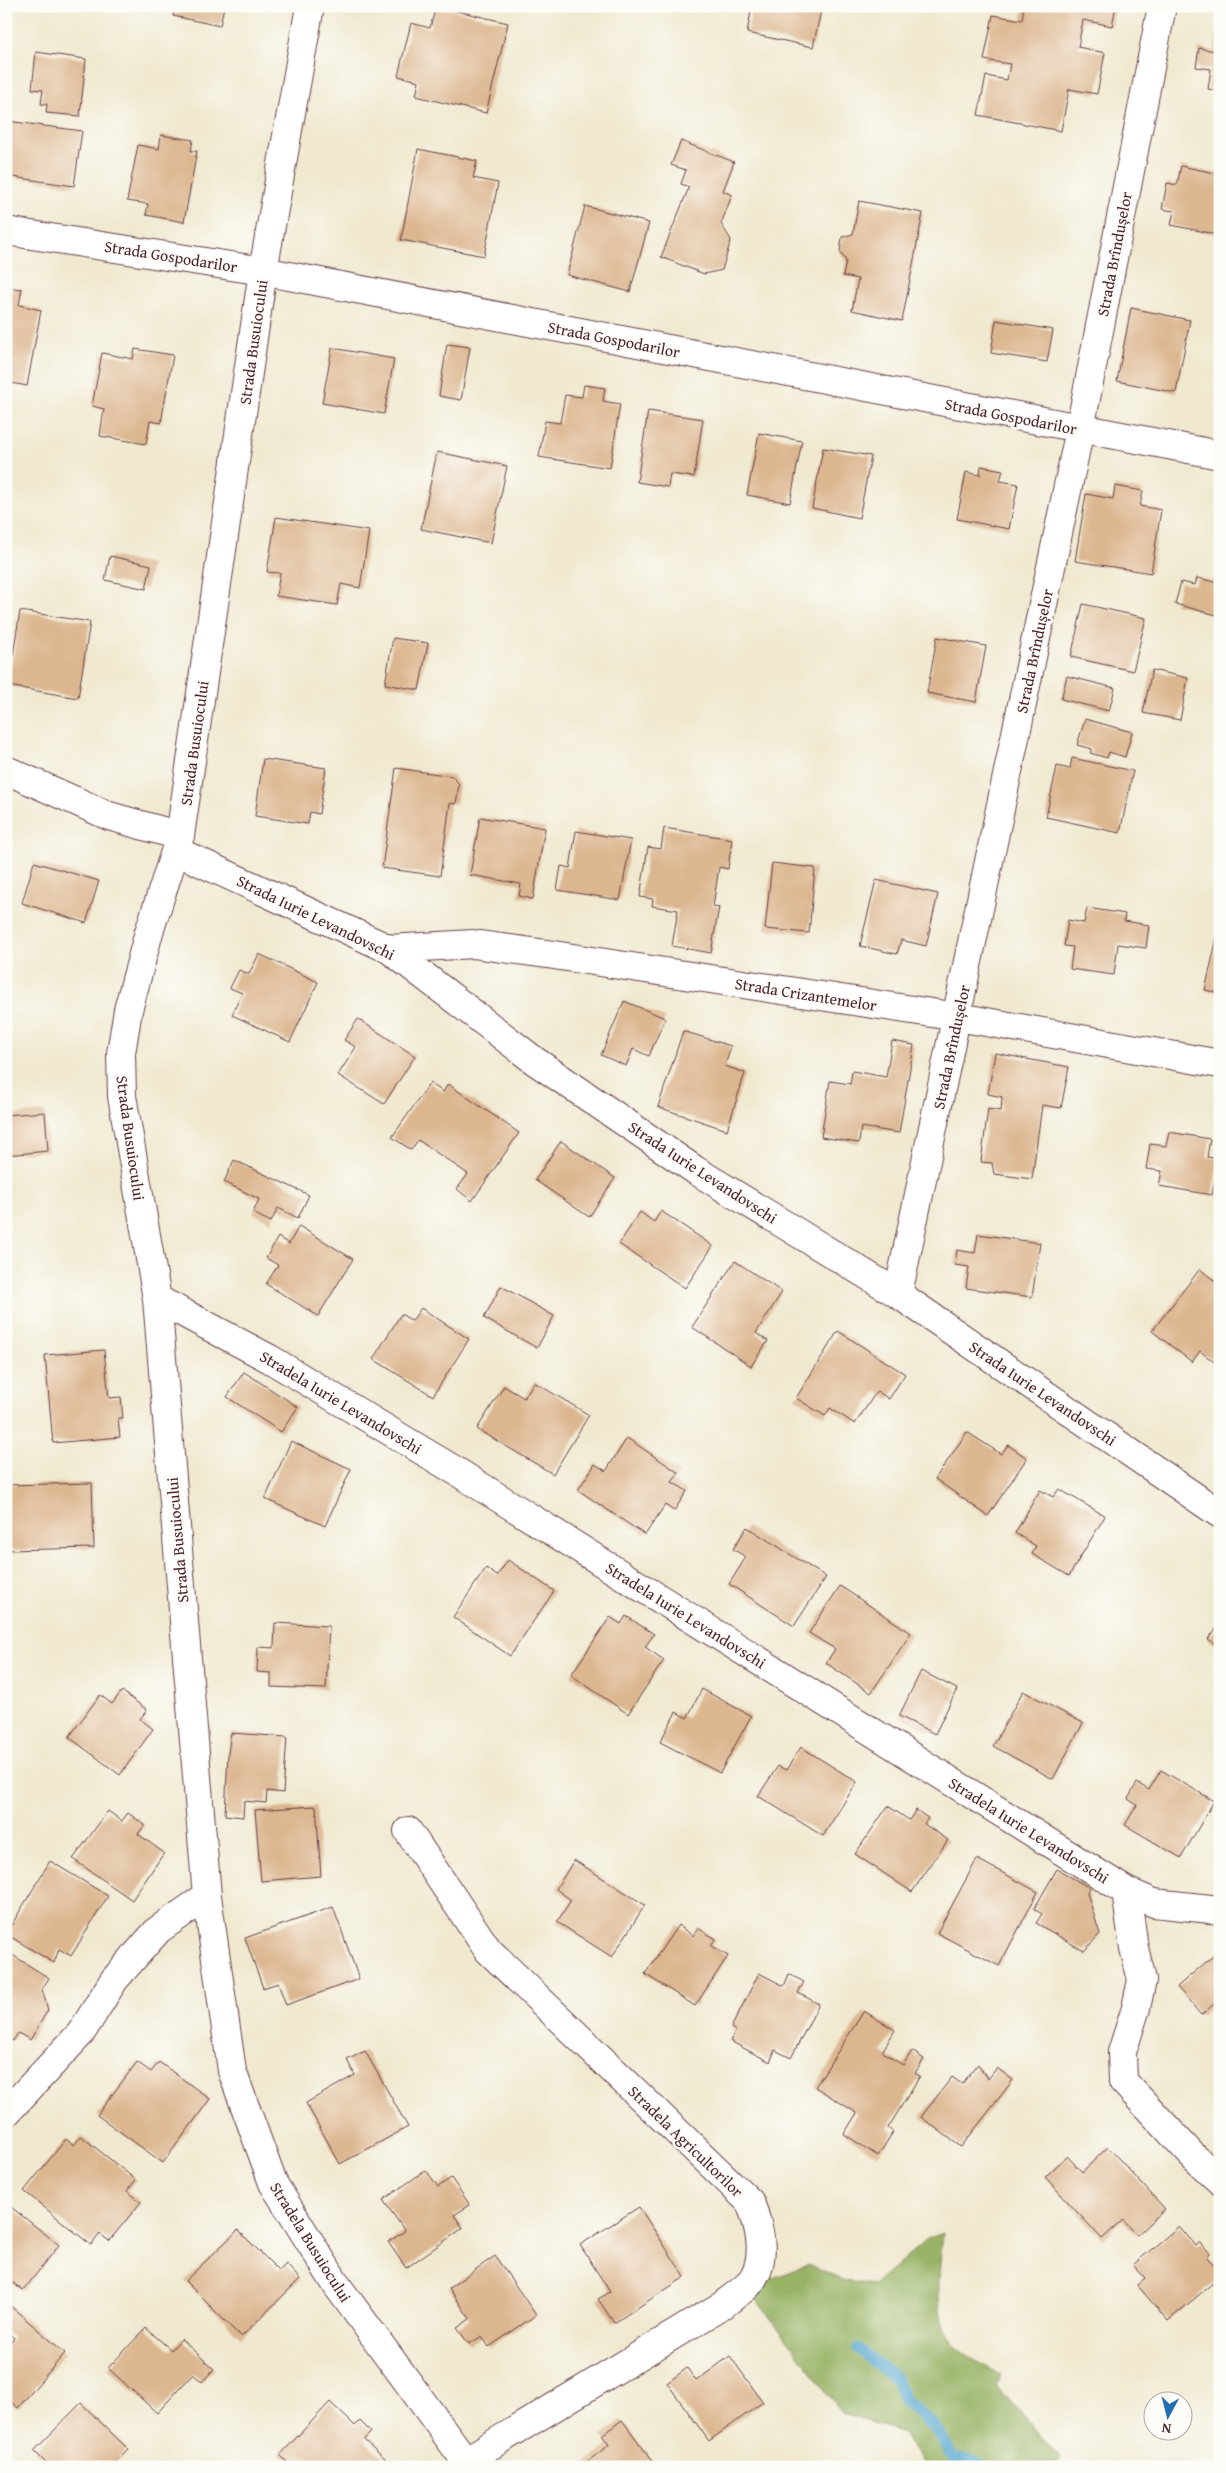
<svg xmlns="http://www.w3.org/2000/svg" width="1226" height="2473" viewBox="0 0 1226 2473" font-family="'Gentium Book Plus',serif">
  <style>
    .forest { fill: #99b366; stroke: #726948 }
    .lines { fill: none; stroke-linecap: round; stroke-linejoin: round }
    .stream { stroke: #55a6cf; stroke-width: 12 }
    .building { fill: #dcb68f }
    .minor-casing { stroke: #633d44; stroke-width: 30 }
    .minor { stroke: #fff; stroke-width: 28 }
    .labels { text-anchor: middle; stroke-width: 5; stroke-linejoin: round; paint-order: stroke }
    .street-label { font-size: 16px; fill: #4a1f2b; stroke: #fdfcf7 }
  </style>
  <rect width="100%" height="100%" fill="#fdfcf7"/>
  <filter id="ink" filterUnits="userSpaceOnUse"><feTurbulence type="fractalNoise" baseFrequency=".02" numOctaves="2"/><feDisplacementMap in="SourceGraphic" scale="10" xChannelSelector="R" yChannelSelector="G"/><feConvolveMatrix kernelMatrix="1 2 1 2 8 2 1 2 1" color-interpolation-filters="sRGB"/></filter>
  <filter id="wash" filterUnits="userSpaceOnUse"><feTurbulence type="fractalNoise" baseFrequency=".0096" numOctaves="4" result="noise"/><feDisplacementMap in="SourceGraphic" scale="20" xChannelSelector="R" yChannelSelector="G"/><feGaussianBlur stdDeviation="1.12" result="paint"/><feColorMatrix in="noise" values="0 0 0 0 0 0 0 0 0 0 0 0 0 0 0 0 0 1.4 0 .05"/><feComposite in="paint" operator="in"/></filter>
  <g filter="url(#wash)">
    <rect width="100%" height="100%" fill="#f0e9d0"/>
    <!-- forest -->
    <path class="forest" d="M943,2233C940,2264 931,2321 955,2346C963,2355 990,2368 1001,2375L996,2385L1061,2459L1052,2467H924L905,2433L843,2414L756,2299L766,2280L808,2265L845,2281L874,2285L927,2239Z"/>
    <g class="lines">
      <!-- stream -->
      <path class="stream" d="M858,2349L896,2379L905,2401L936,2429L953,2456L983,2467"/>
    </g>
    <g id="blocks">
      <!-- building -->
      <path class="building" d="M175,6H224L220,26L173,16Z
        M436,6L508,23L486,113L416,96L419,81L398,76L411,23L430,28Z
        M752,6H822L813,47L747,33Z
        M1024,6H1116L1112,26L1083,20L1078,47L1105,53L1097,94L1069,89L1061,131L978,115L986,76L1007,80L1010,64L984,60L993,15L1022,20Z
        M1217,34L1220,35V91L1208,89L1211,69L1196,67L1199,48L1215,51Z
        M36,52L86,59L80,116L46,113L47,104H41L43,90L32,89Z
        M7,121L82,131L74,186L6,176Z
        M161,135L193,140L191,151H197L184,222L146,215L148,204L127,201L138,145L159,149Z
        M681,141L734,162L723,191L732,195L721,224L731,240L722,270L704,274L661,257L689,187L681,184L686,170L671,165Z
        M418,149L477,161L473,178L498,183L484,256L401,240Z
        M1181,166L1220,174V235L1171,225L1174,211L1162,209L1167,183L1177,185Z
        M859,201L923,213L902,321L852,310L858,279L843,276L846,261L840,252L842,237L853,234Z
        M585,206L649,223L630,292L567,275Z
        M6,287L22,289L19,305L41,310L27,386L6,382Z
        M1131,308L1190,320L1176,393L1117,381Z
        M996,320L1053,330L1047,362L991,353Z
        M447,344L470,347L461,400L439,396Z
        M332,348L394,359L384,414L322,403Z
        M135,349L173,355L161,423L150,421L146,444L100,436L104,409L92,406L102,353L133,359Z
        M584,385L605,388L603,401L620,404L610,468L539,457L545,421L560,423L565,395L582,397Z
        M648,411L703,419L694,477L670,474L668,487L637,482Z
        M759,433L802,441L790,503L747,495Z
        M823,448L871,456L859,518L812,508Z
        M437,452L507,466L491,543L421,529Z
        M981,466L1003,470L1000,481L1018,484L1009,529L957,519L966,472L980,475Z
        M1115,486L1143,491L1140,506L1161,510L1151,573L1075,561L1086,494L1113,499Z
        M276,517L369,531L360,588L341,584L337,605L276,596L280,573L267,572Z
        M110,556L151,565L146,589L105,580Z
        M1197,578L1220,583V616L1175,604L1181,582L1195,585Z
        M1083,604L1146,618L1133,671L1071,657Z
        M20,611L90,622L78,698L8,686Z
        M937,637L986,646L976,702L927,693Z
        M393,638L428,643L419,690L385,684Z
        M1152,670L1188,678L1180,720L1143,713Z
        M1067,676L1115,688L1109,711L1061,699Z
        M1085,719L1132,732L1125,757L1109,752L1107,758L1090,753L1092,749L1077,745Z
        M1072,758L1133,771L1120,833L1046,817L1057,766L1070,769Z
        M263,759L326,768L319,814L310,812L308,824L255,816Z
        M396,768L452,776L459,784L456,804L450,803L440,876L382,868Z
        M480,817L545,828L533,899L519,896L521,884L470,875Z
        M664,828L732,839L728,869L719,867L713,906L719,907L711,953L672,946L678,910L652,906L653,899L640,897L648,847L661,849Z
        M576,831L631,840L620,900L557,890L561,866L570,868Z
        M34,862L99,881L86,923L22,903Z
        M772,863L815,868L809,933L765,929Z
        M876,880L938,894L926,946L901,940L897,954L860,946Z
        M1087,908L1125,914L1124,921L1149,925L1146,948L1118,944L1114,975L1070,969L1073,947L1064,946L1068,920L1084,923Z
        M1219,929H1220V993L1205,990Z
        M259,954L318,982L290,1042L232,1015L242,993L230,988L239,970L249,974Z
        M624,1001L665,1018L649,1056L633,1049L626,1066L601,1055Z
        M358,1019L415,1056L384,1104L338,1075L356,1047L344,1040Z
        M683,1031L731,1046L725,1066L745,1073L727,1130L658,1107Z
        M892,1041L914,1045L899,1133L861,1127L859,1143L821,1137L830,1081L850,1084L852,1071L886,1077Z
        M995,1053L1069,1067L1061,1108L1042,1105L1032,1179L994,1174L992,1163L981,1162L988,1109L1001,1111L1002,1097L988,1094Z
        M430,1083L443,1092L448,1084L519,1133L472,1201L457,1189L468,1174L418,1140L411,1150L392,1137Z
        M45,1112L48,1151L6,1155V1115Z
        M1169,1132L1210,1139L1207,1157L1219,1159L1212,1195L1159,1186L1162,1171L1146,1169L1150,1144L1166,1146Z
        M561,1141L615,1178L589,1217L535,1180Z
        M234,1160L309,1195L298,1218L278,1208L271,1222L253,1213L259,1199L224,1182Z
        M661,1211L713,1246L685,1288L619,1244L640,1212L654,1222Z
        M299,1226L353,1259L318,1316L266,1284L278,1265L266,1258L278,1237L289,1244Z
        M978,1234L1040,1243L1032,1297L966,1288L969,1267L955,1265L957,1250L975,1253Z
        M735,1261L782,1292L756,1333L768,1341L751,1366L692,1327Z
        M1200,1269L1220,1285V1355L1214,1362L1200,1351L1192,1362L1152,1331Z
        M501,1286L554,1316L537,1348L484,1318Z
        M421,1308L469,1339L433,1396L373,1359L401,1314L412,1321Z
        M838,1331L905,1374L889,1399L877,1391L855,1424L830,1408L825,1416L796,1398Z
        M104,1350L109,1398L121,1397L123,1418H118L120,1437L53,1443L45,1355Z
        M244,1372L298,1407L281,1432L227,1397Z
        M534,1382L589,1415L553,1474L477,1429L504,1386L524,1398Z
        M967,1432L1001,1454L1008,1445L1027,1458L988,1516L935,1479Z
        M627,1438L679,1473L672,1482L687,1491L674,1511L665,1505L645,1535L578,1490L595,1464L606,1471Z
        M291,1441L351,1469L325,1526L265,1499Z
        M92,1483L94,1548L6,1550V1485Z
        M1059,1489L1105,1516L1069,1576L1032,1554L1036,1546L1015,1533L1040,1490L1053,1497Z
        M747,1527L826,1577L794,1626L729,1584L746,1557L733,1549Z
        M508,1560L554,1591L510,1656L453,1617L486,1568L497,1576Z
        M840,1586L911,1633L871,1693L826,1663L835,1649L809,1633Z
        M626,1616L654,1634L645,1647L664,1660L628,1714L571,1675L610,1617L621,1624Z
        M275,1623L329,1626L326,1689L271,1687V1673L257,1672L258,1647L274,1648Z
        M1220,1624V1648L1208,1639Z
        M921,1671L957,1689L935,1734L899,1716Z
        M702,1689L751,1716L720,1773L660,1742L676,1712L687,1718Z
        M122,1691L147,1710L140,1719L153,1729L120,1775L69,1737L100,1695L112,1704Z
        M1023,1691L1083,1723L1053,1779L993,1746Z
        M231,1733L287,1737L283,1793L267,1791L266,1803L244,1801L243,1817L225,1815L228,1753Z
        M801,1747L857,1782L823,1836L758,1796L778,1766L786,1770Z
        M1161,1770L1214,1801L1181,1858L1125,1825L1137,1805L1128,1799L1137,1783L1149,1790Z
        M316,1806L321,1876L261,1881L255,1810Z
        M888,1806L909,1820L916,1810L928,1818L924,1824L948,1840L912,1892L855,1854Z
        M108,1811L122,1821L128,1813L145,1825L138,1834L164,1853L132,1900L73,1859Z
        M977,1859L1038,1892L999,1966L937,1933Z
        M574,1860L645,1905L612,1957L557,1922L571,1900L556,1889Z
        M50,1861L108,1896L71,1956L59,1949L54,1963L6,1934Z
        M1057,1869L1090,1888L1087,1893L1100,1934L1084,1951L1036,1923L1042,1914L1034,1909Z
        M333,1907L359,1979L286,2005L278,1983L263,1988L245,1938Z
        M678,1925L693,1936L698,1928L716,1939L711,1946L728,1956L695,2006L645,1974Z
        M1220,1950V1999L1201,2015L1177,1987Z
        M6,1951L49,1978L42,1989L48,2010L30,2040L18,2033L13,2041L6,2037Z
        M759,1973L784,1986L789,1974L804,1982L798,1993L819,2004L791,2058L775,2050L770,2062L730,2041L736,2031L731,2028Z
        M864,2011L895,2030L882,2052L903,2065L912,2051L924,2059L915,2073L920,2076L888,2128L893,2132L878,2156L844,2134L857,2113L815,2087Z
        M365,2051L408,2127L340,2164L306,2103L355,2075L347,2060Z
        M137,2062L151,2072L159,2062L210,2099L163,2163L97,2115Z
        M978,2064L988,2079L997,2068L1013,2080L961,2147L921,2117L952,2077L962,2084Z
        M81,2136L136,2180L127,2191L141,2202L109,2241L100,2234L91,2245L24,2191L66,2139L74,2145Z
        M1108,2147L1165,2209L1137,2235L1123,2220L1102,2239L1045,2177L1067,2156L1082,2172Z
        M426,2170L438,2187L451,2178L470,2205L454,2215L463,2228L406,2268L388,2242L405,2231L383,2200Z
        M6,2203L59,2245L23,2291L6,2277Z
        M639,2207L685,2277L614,2323L598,2299L610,2292L580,2245Z
        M1179,2226L1196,2246L1200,2242L1210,2253L1207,2257L1220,2272V2277L1168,2321L1137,2285L1145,2278L1133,2265Z
        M238,2230L279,2271L286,2264L300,2279L241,2337L185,2281Z
        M495,2256L536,2315L489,2347L482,2336L469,2344L457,2328L470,2319L449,2288Z
        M8,2304L65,2353L18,2408L6,2398V2348L14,2338L6,2331V2306Z
        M146,2328L171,2350L181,2339L214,2369L202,2382L193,2374L157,2413L108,2368Z
        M730,2356L763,2402L709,2441L667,2383L687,2368L696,2381Z
        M330,2402L355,2426L360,2421L371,2432L364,2440L386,2460L380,2467H292L280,2455Z
        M81,2403L128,2449L111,2467H50L34,2451Z
        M622,2420L657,2467H580L609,2445L602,2435Z"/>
    </g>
  </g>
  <g filter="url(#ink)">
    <use href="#blocks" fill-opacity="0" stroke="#633d44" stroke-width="1"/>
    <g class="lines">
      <defs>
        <path id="minor" d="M310,6L263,271L180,836L149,932L128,1010L121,1053L122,1096L157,1299L207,1896L232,2071L273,2183L338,2287L470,2467
          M6,231L263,271L1220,455
          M6,770L109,816L180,836
          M176,851L389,949L535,1061L695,1170L898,1294L1220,1514
          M389,949L473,944L547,954L958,1017L1220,1064
          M898,1294L1080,429L1162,6
          M157,1299L270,1359L456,1471L1126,1891L1154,1903L1220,1910
          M408,1831L488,1950L750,2202C760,2228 769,2261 748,2285C741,2292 731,2298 723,2305L465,2461
          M1126,1891L1134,1948L1142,1980L1136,2008L1122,2052L1123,2081L1192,2155L1220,2181
          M6,2113L81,2033L114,1980L158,1930L207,1896"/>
      </defs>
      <!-- minor casing -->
      <use href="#minor" class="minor-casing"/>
      <!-- minor -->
      <use href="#minor" class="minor"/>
    </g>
  </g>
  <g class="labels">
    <!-- street labels -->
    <g class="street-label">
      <text transform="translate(1114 254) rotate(-79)" y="6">Strada Brîndușelor</text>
      <text transform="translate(171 256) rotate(9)" y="6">Strada Gospodarilor</text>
      <text transform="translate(614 339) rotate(11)" y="6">Strada Gospodarilor</text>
      <text transform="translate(253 342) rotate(-82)" y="6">Strada Busuiocului</text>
      <text transform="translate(1011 416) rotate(11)" y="6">Strada Gospodarilor</text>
      <text transform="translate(1034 651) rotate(-78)" y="6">Strada Brîndușelor</text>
      <text transform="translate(194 743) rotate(-82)" y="6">Strada Busuiocului</text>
      <text transform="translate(316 917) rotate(26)" y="6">Strada Iurie Levandovschi</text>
      <text transform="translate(806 994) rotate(9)" y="6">Strada Crizantemelor</text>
      <text transform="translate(951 1047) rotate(-78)" y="6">Strada Brîndușelor</text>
      <text transform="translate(131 1138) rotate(82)" y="6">Strada Busuiocului</text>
      <text transform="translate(703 1172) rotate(33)" y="6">Strada Iurie Levandovschi</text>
      <text transform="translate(1043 1393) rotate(34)" y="6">Strada Iurie Levandovschi</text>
      <text transform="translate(341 1402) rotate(31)" y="6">Stradela Iurie Levandovschi</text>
      <text transform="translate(177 1540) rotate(-95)" y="6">Strada Busuiocului</text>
      <text transform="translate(686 1615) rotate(32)" y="6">Stradela Iurie Levandovschi</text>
      <text transform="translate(1029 1830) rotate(32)" y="6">Stradela Iurie Levandovschi</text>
      <text transform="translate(686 2141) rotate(44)" y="6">Stradela Agricultorilor</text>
      <text transform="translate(311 2242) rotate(58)" y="6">Stradela Busuiocului</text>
    </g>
  </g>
  <!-- margin -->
  <rect width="1226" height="2473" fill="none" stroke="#fdfcf7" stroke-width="25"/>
  <!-- north arrow -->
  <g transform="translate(1168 2416) rotate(187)"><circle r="24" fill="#fdfcf7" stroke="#b5a4a5"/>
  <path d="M0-4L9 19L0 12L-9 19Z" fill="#1f6fb2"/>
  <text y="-8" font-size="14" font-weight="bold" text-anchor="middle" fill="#4a1f2b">N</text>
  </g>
</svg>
